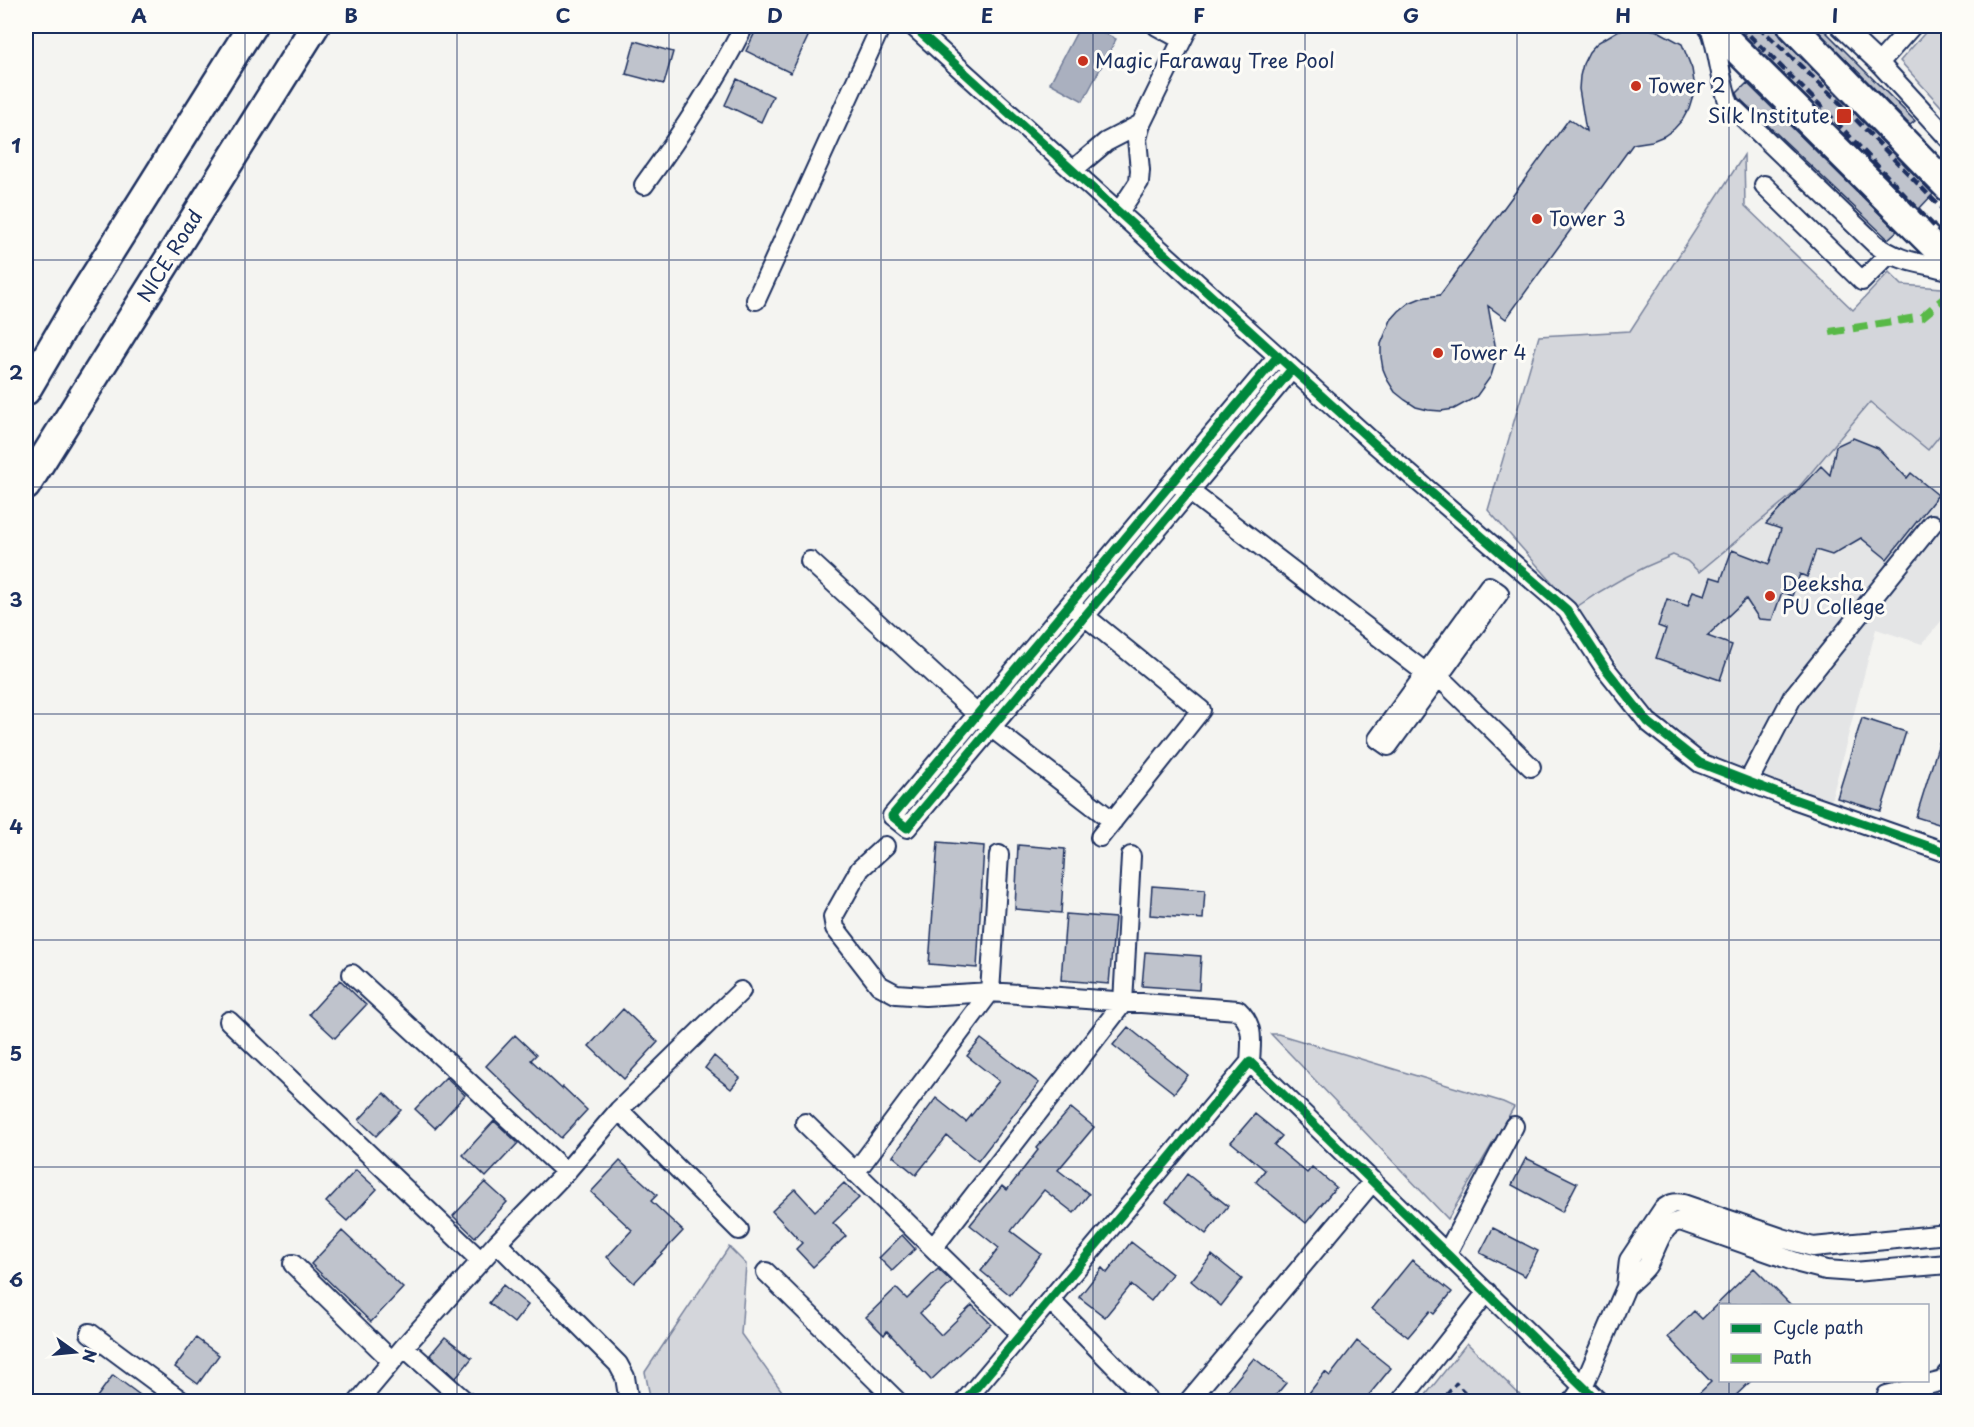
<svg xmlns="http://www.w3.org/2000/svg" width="1974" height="1427" viewBox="0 0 1974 1427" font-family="'Playpen Sans',sans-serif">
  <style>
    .built { fill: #e4e5e6 }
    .green { fill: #d4d6db; stroke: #78829c; stroke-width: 1.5 }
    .water { fill: #aab0bf; stroke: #717c98; stroke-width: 1.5 }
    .building { fill: #bfc3cc; stroke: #1b2f5e; stroke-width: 1.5 }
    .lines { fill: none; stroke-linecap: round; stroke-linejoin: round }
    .minor-casing { stroke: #1b2f5e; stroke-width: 22 }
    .highway-casing { stroke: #1b2f5e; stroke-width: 32 }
    .path { stroke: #1b2f5e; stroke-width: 3; stroke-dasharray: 6 4.5; stroke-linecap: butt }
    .minor { stroke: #fdfcf7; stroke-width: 18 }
    .highway { stroke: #fdfcf7; stroke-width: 27 }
    .rail { stroke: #1b2f5e; stroke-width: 4.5; stroke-dasharray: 9 4.5; stroke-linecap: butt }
    .quiet { stroke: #58b947; stroke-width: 8; stroke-dasharray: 15 8; stroke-linecap: butt }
    .cycleway-casing { stroke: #fdfcf7; stroke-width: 13 }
    .cycleway { stroke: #00873e; stroke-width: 9 }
    .grid { fill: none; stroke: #1b2f5e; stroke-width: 1.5; stroke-opacity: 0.55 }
    .poi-dot { fill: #c8321e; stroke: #fdfcf7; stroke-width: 2 }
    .labels { text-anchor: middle; stroke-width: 6; stroke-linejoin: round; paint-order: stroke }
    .poi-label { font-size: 20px; fill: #1b2f5e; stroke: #fdfcf7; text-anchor: start }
    .street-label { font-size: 20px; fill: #1b2f5e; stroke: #fdfcf7 }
    .neatline { fill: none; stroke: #1b2f5e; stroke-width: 2 }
    .grid-label { font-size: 20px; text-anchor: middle; font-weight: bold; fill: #1b2f5e }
  </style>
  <rect width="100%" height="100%" fill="#f4f4f1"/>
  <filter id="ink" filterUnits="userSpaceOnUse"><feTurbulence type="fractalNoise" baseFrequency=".0167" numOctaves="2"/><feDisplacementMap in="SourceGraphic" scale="12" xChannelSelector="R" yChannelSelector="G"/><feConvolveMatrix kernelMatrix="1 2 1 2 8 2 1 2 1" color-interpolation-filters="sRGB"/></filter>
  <g filter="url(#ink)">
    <!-- built -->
    <path class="built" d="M1870,402L1928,450L1948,425V613L1922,644L1876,629L1831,801L1768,781L1721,764L1692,747L1663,724L1631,685L1617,663L1575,608L1609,585L1646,566L1673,555L1687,561L1699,571L1794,493Z"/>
    <!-- green -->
    <path class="green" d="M1931,26H1948V114L1900,61Z
      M1744,155L1745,206L1853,310L1889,272L1902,285L1942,288L1948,291V425L1928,450L1870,402L1794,493L1699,572L1687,561L1673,555C1638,569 1606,586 1575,608L1488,510L1539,336L1630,331Z
      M1271,1034H1278L1503,1102L1514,1107L1448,1219Z
      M729,1247L746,1264L741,1334L789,1401H651L645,1372Z
      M1467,1343L1526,1401H1421Z"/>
    <!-- water -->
    <path class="water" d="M1080,26H1090L1116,39L1083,101L1050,83Z"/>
    <!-- building -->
    <path class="building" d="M758,26H813L791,73L746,51Z
      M1735,26H1777V30L1781,37L1933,194L1919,209Z
      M1813,26H1820L1915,121L1910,125Z
      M1632,28H1645L1658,31L1682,44L1692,69L1694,82L1693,95L1689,108L1683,119L1674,129L1664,136L1652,141L1633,144L1506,319L1488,306L1496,350L1495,363L1491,376L1476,397L1454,409L1441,411L1428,410L1416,407L1405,400L1395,392L1388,381L1383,369L1381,357V344L1391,320L1399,311L1409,303L1421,298L1440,295L1569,119L1586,131L1579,89L1580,76L1583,64L1589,52L1597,43L1619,30Z
      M635,41L673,52L664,84L626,74Z
      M737,79L773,96L761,122L725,105Z
      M1747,83L1897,231L1888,239L1739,98L1737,93Z
      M1853,438L1878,448L1907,478L1911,473L1938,495L1887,559L1861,538L1832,555L1816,550L1807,577L1800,574L1792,596L1782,592L1772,620L1759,619L1746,599L1707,636L1732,645L1720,680L1656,658L1666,629L1658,626L1667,599L1688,606L1693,591L1705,595L1711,577L1721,580L1732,550L1769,564L1781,529L1766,524L1821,466L1830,475L1836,446Z
      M1862,718L1906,732L1881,811L1837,798Z
      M1945,724H1948V827L1916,817Z
      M938,842L984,846L977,968L929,964Z
      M1018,845L1065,849L1061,913L1015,909Z
      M1152,886L1205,890L1203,919L1150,915Z
      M1066,914L1115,918L1109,984L1061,980Z
      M1145,952L1201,956L1199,990L1142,986Z
      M340,980L366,1005L335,1038L309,1014Z
      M623,1009L658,1042L624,1079L589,1046Z
      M1128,1027L1188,1075L1174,1093L1113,1045Z
      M515,1035L536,1055L531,1060L562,1089L563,1087L587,1110L561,1138L486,1066Z
      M981,1039L1039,1083L1025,1101H1024L978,1161L947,1136L916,1175L893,1156L936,1098L966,1122L999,1081L967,1056Z
      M714,1056L740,1078L731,1089L705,1068Z
      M446,1077L465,1095L435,1128L415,1109Z
      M384,1093L401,1110L376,1136L359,1120Z
      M1071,1108L1094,1127L1058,1170L1089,1194L1074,1213L1044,1190L1011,1231L1041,1254L1010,1295L981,1271L999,1248L970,1225L1002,1186L1007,1190L1038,1150L1036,1148Z
      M1255,1114L1282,1136L1274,1145L1307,1173L1312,1167L1336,1187L1306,1223L1256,1182L1265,1170L1231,1142Z
      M494,1121L518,1143L486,1177L463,1155Z
      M1526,1158L1577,1183L1562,1212L1512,1185Z
      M620,1161L657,1195L651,1201L683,1231L634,1283L607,1257L632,1230L591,1192Z
      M356,1170L377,1189L347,1221L326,1202Z
      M1187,1174L1228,1206L1206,1234L1166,1202Z
      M485,1182L507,1202L475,1237L453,1216Z
      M844,1183L859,1198L833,1223L846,1236L813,1267L796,1249L802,1243L772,1211L795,1189L815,1211Z
      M1493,1228L1538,1251L1525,1276L1480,1253Z
      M342,1231L403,1288L371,1322L311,1264Z
      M902,1235L915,1249L892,1271L879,1258Z
      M1131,1242L1172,1274L1151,1301L1131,1285L1105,1317L1079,1297L1102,1268L1107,1273Z
      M1212,1255L1242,1279L1221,1306L1191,1281Z
      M1412,1260L1452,1292L1434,1314L1430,1311L1408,1337L1372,1309Z
      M1754,1268L1791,1305H1720V1380H1752L1730,1401H1691L1711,1382L1668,1337L1694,1311L1702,1319Z
      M938,1269L952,1282L920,1313L941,1335L972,1305L991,1324L931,1380L914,1362L915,1361L887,1331L884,1335L866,1317L896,1288L907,1299Z
      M503,1285L528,1305L514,1323L489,1303Z
      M445,1337L472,1358L456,1378L430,1355Z
      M196,1338L219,1355L198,1384L175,1367Z
      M1357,1341L1391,1368L1364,1401H1303L1325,1372L1330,1376Z
      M1254,1358L1286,1383L1271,1401H1219Z
      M113,1375L148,1401H94Z"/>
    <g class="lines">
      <defs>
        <path id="minor" d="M913,26L1376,445L1567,610L1605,668L1648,722L1700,763L1785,796L1948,853
          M1157,26L1181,39
          M1840,26L1879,63L1948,138
          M1710,27C1719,52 1720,79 1729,104L1875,244C1901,263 1919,262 1948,270
          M1879,63L1912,26
          M1073,170L1106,142L1141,124
          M644,185C682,133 715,83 744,26
          M1764,185L1862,281L1889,254
          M1119,212L1139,182L1140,170L1137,139L1141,124L1189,26
          M756,300L881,26
          M1278,356L892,816L907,828L1292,369
          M1180,484L1426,673
          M810,561L992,728L1113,821
          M1489,586L1499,593L1388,746L1378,739Z
          M1076,609L1201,710L1100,837
          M1431,669L1531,767
          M1748,782L1792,698L1932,524
          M885,846L860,869L833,917L835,928L879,985L896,994L925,996L990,992L1238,1010C1255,1026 1251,1041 1250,1062
          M352,974L566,1172
          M229,1021L481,1261
          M619,1110L739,1230
          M805,1123L1021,1334
          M855,1173L990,992L999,855
          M497,1243L618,1364L625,1377L629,1402
          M933,1248L1123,1003L1131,856
          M1447,1253L1514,1126
          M293,1264L392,1361
          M766,1272L898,1402
          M1626,1287C1632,1280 1641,1274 1647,1266C1657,1251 1659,1225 1680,1221L1799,1263L1826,1270L1854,1272L1948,1264
          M1050,1300L1150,1402
          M90,1333L183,1402
          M404,1347L466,1402
          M358,1402L404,1347L497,1243L566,1172L619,1110L741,991
          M964,1402L1250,1062L1599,1402
          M1188,1402L1373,1181
          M1400,1402L1487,1292
          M1572,1402L1583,1387L1626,1287L1629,1260L1663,1209C1670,1204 1674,1202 1683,1204L1782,1238L1813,1247L1948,1234
          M1886,1402L1887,1395L1947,1380L1948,1374"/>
        <path id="highway" d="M1713,26L1948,260
          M1792,26L1948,187
          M26,391L76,306L252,26
          M26,486L315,26"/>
      </defs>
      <!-- minor casing -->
      <use href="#minor" class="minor-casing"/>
      <!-- highway casing -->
      <use href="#highway" class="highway-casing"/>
      <!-- path -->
      <path class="path" d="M1440,1402L1456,1383L1475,1402"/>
      <!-- minor -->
      <use href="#minor" class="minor"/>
      <!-- highway -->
      <use href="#highway" class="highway"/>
      <!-- rail -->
      <path class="rail" d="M1740,26L1825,110L1948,241
        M1758,26L1836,99L1948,215"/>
      <!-- quiet -->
      <path class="quiet" d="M1830,332L1922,317L1948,295"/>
      <defs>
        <path id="cycleway" d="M913,26L1376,445L1567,610L1605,668L1648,722L1700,763L1785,796L1948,853
          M1278,356L892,816L907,828L1292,369
          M964,1402L1250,1062L1599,1402"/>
      </defs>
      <!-- cycleway casing -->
      <use href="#cycleway" class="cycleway-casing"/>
      <!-- cycleway -->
      <use href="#cycleway" class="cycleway"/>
    </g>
  </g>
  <!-- grid -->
  <path class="grid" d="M245,26V1402M457,26V1402M669,26V1402M881,26V1402M1093,26V1402M1305,26V1402M1517,26V1402M1729,26V1306M26,260H1948M26,487H1948M26,714H1948M26,940H1948M26,1167H1948M1729,1380V1402"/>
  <!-- markers -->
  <g class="poi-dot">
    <circle cx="1083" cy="61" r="6"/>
    <circle cx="1636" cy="86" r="6"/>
    <rect x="1836" y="108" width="16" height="16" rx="3"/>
    <circle cx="1537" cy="219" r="6"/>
    <circle cx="1438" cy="353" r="6"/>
    <circle cx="1770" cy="596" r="6"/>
  </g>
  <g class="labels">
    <!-- poi labels -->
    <g class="poi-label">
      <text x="1095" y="68">Magic Faraway Tree Pool</text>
      <text x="1648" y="93">Tower 2</text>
      <text x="1830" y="123" text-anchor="end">Silk Institute</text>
      <text x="1549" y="226">Tower 3</text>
      <text x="1450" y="360">Tower 4</text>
      <text x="1782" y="591">Deeksha<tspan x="1782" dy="23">PU College</tspan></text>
    </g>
    <!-- street labels -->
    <g class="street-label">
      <text transform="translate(170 256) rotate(-58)" y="7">NICE Road</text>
    </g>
  </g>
  <!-- margin -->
  <rect width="1974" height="1427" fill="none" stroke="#fdfcf7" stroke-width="66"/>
  <!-- legend -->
  <rect x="1719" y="1304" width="210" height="78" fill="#fdfcf7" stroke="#a3aaba" stroke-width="1.5"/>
  <rect x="1731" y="1324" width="30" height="9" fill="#00873e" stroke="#a3aaba" stroke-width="1.5"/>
  <text x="1773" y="1334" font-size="18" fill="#1b2f5e">Cycle path</text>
  <rect x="1731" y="1354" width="30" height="9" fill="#58b947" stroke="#a3aaba" stroke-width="1.5"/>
  <text x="1773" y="1364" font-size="18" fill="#1b2f5e">Path</text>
  <!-- north arrow -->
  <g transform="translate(75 1352) rotate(105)" stroke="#fdfcf7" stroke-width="4.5" paint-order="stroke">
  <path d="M0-4.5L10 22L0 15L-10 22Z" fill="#1b2f5e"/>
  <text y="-9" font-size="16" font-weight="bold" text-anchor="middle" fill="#1b2f5e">N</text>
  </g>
  <rect x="33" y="33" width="1908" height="1361" class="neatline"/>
  <g class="grid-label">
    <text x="139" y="23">A</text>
    <text x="351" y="23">B</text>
    <text x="563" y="23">C</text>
    <text x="775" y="23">D</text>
    <text x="987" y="23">E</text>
    <text x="1199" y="23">F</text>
    <text x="1411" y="23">G</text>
    <text x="1623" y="23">H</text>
    <text x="1835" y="23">I</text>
    <text x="16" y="153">1</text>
    <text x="16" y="380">2</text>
    <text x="16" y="607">3</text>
    <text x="16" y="834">4</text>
    <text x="16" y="1061">5</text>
    <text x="16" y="1287">6</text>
  </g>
</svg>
